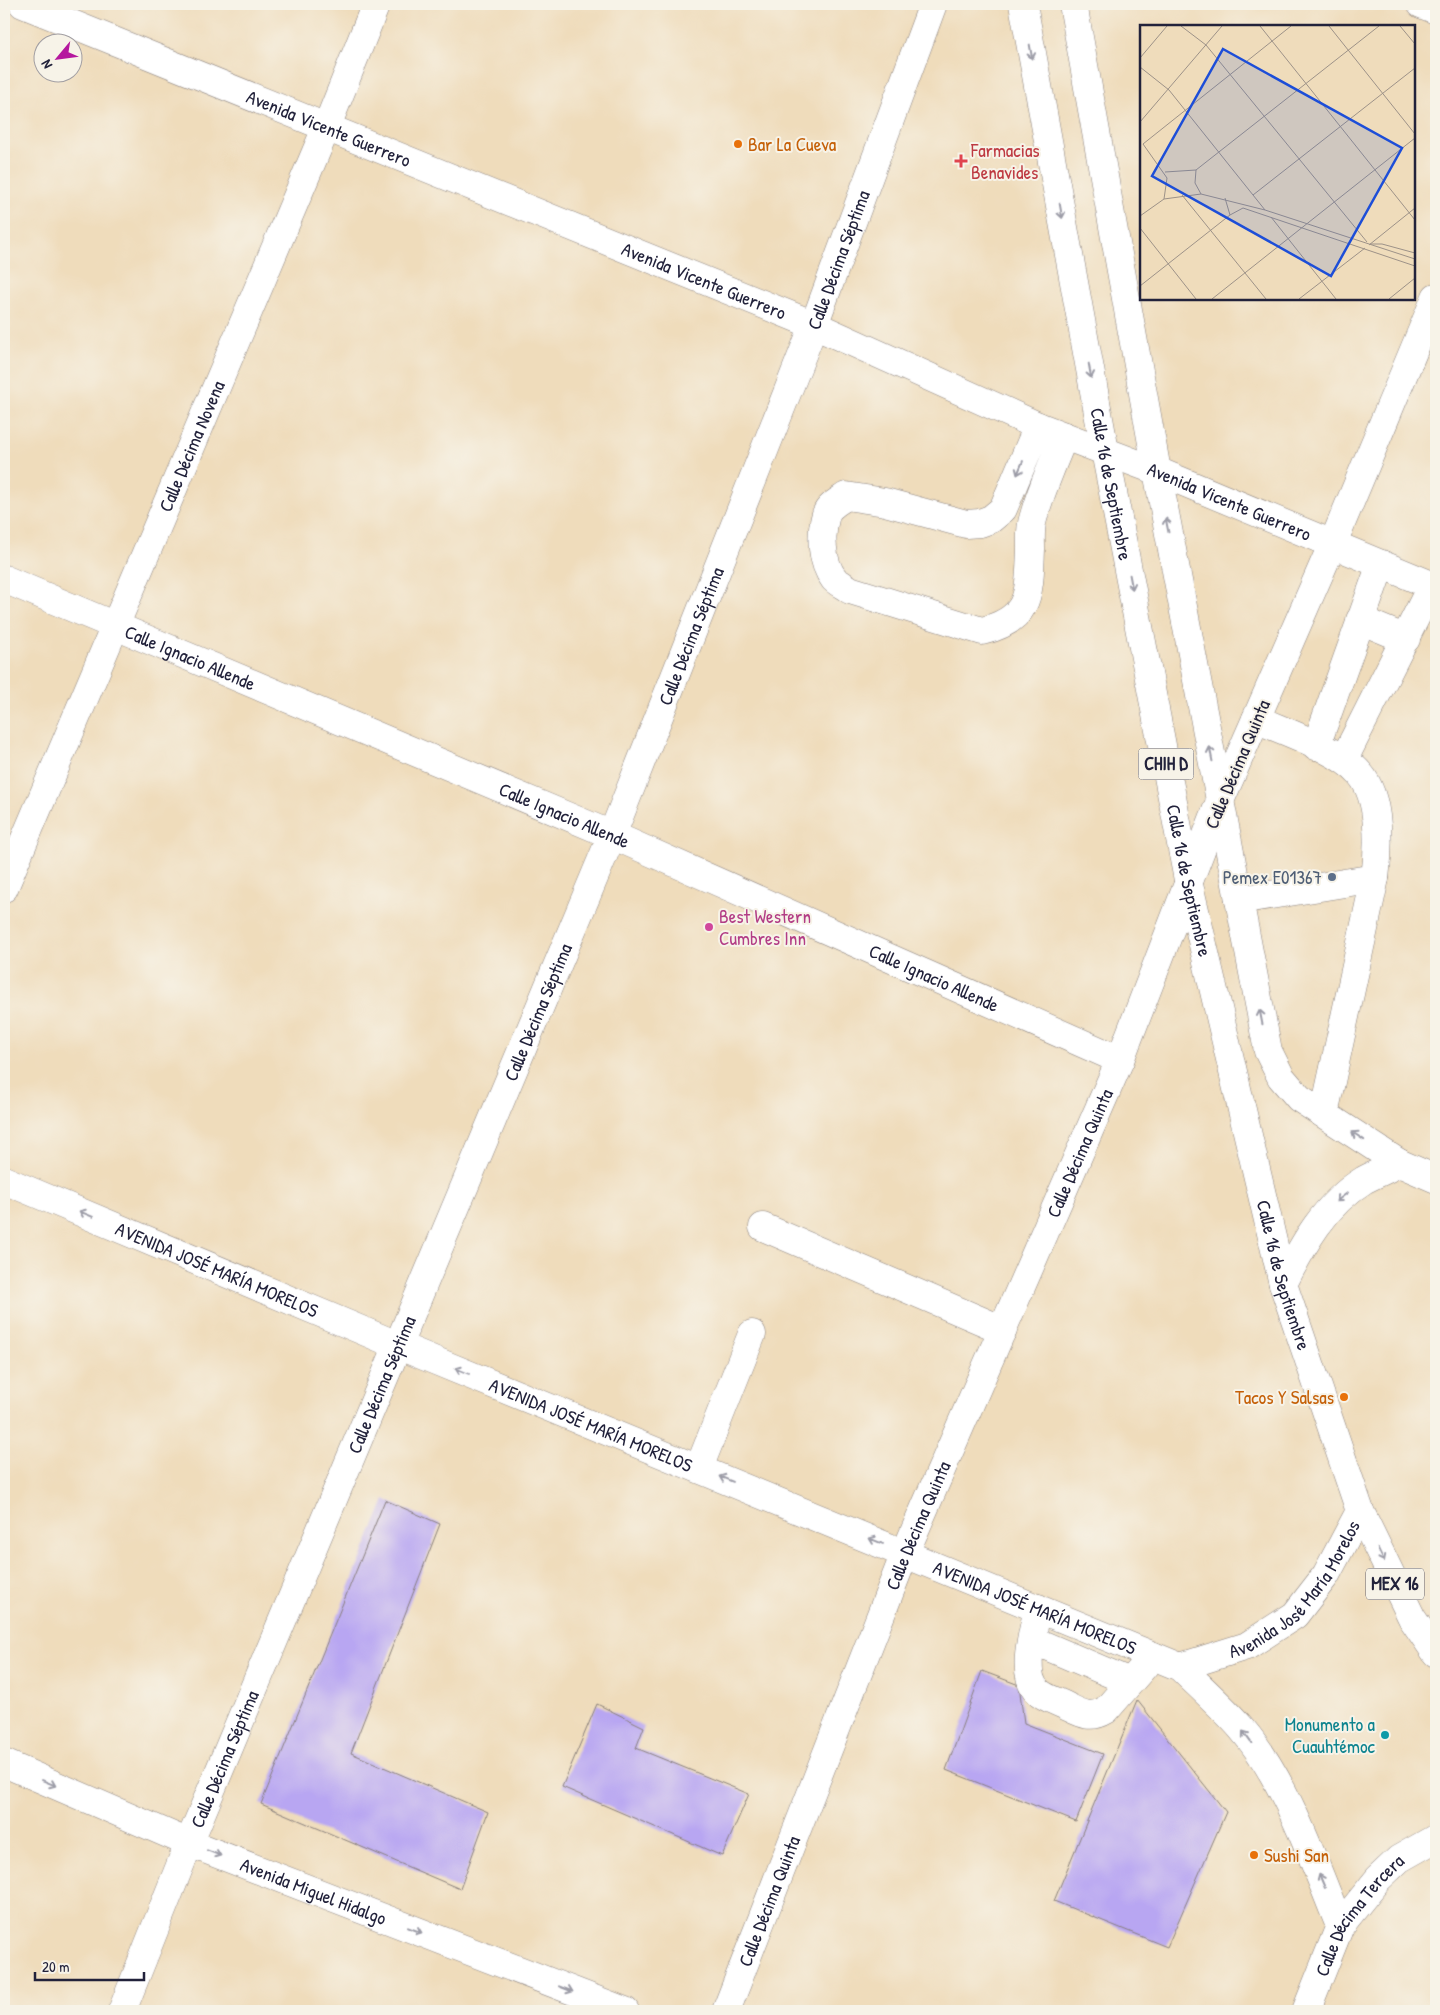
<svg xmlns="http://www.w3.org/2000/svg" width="1440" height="2015" viewBox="0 0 1440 2015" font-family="'Patrick Hand',sans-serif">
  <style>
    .building { fill: #b8a6f2 }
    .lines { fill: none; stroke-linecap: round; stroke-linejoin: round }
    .minor-casing { stroke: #887f7b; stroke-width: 29 }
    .major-casing { stroke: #887f7b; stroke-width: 29 }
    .minor { stroke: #fff; stroke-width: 28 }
    .major { stroke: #fff; stroke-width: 28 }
    .oneway { stroke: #9c9ca7 }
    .food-dot { fill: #e8710a; stroke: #f7f3e8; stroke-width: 2 }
    .health-dot { fill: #e0444e; stroke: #f7f3e8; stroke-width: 2 }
    .service-dot { fill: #5c6f8a; stroke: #f7f3e8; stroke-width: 2 }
    .hotel-dot { fill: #d1479c; stroke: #f7f3e8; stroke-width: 2 }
    .culture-dot { fill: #0f9aa8; stroke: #f7f3e8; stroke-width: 2 }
    .labels { text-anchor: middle; stroke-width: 4; stroke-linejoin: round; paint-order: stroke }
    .shield { fill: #f7f3e8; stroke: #62616f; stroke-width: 1 }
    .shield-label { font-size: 18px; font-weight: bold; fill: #22223b }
    .street-label { font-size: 19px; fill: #22223b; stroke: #f7f3e8 }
    .food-label { font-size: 19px; fill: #c56008; stroke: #f7f3e8; text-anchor: start }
    .health-label { font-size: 19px; fill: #be3a42; stroke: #f7f3e8; text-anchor: start }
    .service-label { font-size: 19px; fill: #4e5e75; stroke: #f7f3e8; text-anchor: end }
    .hotel-label { font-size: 19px; fill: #b23c85; stroke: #f7f3e8; text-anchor: start }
    .culture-label { font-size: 19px; fill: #0d838f; stroke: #f7f3e8; text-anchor: end }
    .inset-road { fill: none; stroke: #9d9288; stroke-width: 1 }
    .view { fill: #1d4ed8; fill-opacity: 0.15; stroke: #1d4ed8; stroke-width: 2.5 }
    .inset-edge { fill: none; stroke: #22223b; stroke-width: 2.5 }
  </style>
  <rect width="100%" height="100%" fill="#f7f3e8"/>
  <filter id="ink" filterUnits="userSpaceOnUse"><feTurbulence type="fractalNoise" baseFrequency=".02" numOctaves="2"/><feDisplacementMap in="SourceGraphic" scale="10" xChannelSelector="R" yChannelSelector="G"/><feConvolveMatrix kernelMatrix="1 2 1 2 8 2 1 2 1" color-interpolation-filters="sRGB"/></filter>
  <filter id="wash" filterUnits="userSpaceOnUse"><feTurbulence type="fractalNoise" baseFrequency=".0096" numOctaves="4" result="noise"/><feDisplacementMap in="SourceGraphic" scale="20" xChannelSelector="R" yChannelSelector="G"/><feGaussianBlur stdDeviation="1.12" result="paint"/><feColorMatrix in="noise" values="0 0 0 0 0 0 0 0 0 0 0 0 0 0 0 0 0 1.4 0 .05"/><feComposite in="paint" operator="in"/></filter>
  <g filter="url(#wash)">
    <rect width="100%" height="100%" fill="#efdcbb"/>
    <g id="blocks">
      <!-- building -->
      <path class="building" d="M385,1500L440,1524L351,1753L488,1812L460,1889L261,1804Z
        M982,1671L1019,1685L1024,1723L1103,1754L1076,1822L946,1770Z
        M1137,1700L1226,1812L1167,1947L1054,1901Z
        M597,1704L644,1727L636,1748L749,1794L722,1856L562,1787Z"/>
    </g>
  </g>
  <g filter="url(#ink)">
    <use href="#blocks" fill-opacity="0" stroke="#887f7b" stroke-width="1"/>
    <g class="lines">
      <defs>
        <g id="minor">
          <path id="s1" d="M23,4L814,325L1038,426L1157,471L1436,587"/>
          <path d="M1038,426L1003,509L991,519L980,523L966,524L885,502L846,496C839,501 829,506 826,514C820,534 821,562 834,579C838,583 845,586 850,590L982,631C1031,619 1029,594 1031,549C1031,539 1030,528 1033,519C1041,490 1053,463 1064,436"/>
          <path id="s2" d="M4,579L612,835L1120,1060"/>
          <path d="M1360,620L1406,639"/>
          <path d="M1256,719C1285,732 1340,750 1360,774C1381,798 1379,849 1375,878L1324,1114"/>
          <path d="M1316,746L1381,564"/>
          <path d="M1344,759L1432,585"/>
          <path d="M1220,801L1333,543L1436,297"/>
          <path id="s3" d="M4,888L327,126L376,4"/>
          <path d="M1239,900L1375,878"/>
          <path d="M763,1227L1003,1330"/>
          <path d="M699,1468L752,1334"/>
          <path d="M1038,1608C1034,1630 1018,1677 1040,1693C1048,1699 1059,1702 1068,1707C1082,1714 1091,1719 1106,1710L1153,1656"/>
          <path d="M1032,1640L1130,1682"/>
          <path id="s4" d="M122,2011L189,1843L612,835L814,325L933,4"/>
        </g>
        <g id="major">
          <path id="s5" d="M1023,4L1105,451L1189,885L1283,1284L1360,1511L1412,1618L1436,1653"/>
          <path d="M1073,4L1157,471L1268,1051L1281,1077L1299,1098L1399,1163L1436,1179"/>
          <path d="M1421,4L1436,10"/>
          <path id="s6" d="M4,1180L397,1345L1180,1667C1200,1687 1223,1707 1242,1729C1286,1780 1314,1863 1340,1926"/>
          <path d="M1283,1284C1303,1244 1325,1204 1364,1180C1375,1174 1388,1169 1399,1163"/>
          <path id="s7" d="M1180,1667L1247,1646L1295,1615L1326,1575L1360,1511"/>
          <path id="s8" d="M4,1763L189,1843L625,2011"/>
          <path id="s9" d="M726,2011L905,1553L1120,1060L1220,801"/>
          <path id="s10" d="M1306,2011L1340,1926L1378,1879L1399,1859L1436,1838"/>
        </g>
      </defs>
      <!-- minor casing -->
      <use href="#minor" class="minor-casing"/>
      <!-- major casing -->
      <use href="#major" class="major-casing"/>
      <!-- minor -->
      <use href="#minor" class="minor"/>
      <!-- major -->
      <use href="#major" class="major"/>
    </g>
    <!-- one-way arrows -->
    <defs><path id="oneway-shaft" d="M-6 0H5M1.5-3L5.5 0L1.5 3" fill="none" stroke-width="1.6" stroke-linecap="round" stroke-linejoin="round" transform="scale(1.25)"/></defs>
    <g class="oneway">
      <use href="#oneway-shaft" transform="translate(1031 52) rotate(80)"/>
      <use href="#oneway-shaft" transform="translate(1061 211) rotate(80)"/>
      <use href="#oneway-shaft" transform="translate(1090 371) rotate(80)"/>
      <use href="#oneway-shaft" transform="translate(1020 468) rotate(113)"/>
      <use href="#oneway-shaft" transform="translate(1167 525) rotate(-101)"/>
      <use href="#oneway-shaft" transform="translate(1131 582) rotate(79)"/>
      <use href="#oneway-shaft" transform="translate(1211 754) rotate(-101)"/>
      <use href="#oneway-shaft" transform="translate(1261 1017) rotate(-101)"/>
      <use href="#oneway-shaft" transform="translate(1358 1136) rotate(-146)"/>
      <use href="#oneway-shaft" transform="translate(1342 1197) rotate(143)"/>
      <use href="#oneway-shaft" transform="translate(86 1214) rotate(-157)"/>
      <use href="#oneway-shaft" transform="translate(462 1371) rotate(-158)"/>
      <use href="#oneway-shaft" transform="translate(726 1479) rotate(-158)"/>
      <use href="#oneway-shaft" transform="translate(876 1541) rotate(-158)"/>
      <use href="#oneway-shaft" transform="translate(1381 1555) rotate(64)"/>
      <use href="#oneway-shaft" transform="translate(1247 1737) rotate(-126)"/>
      <use href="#oneway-shaft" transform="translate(49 1783) rotate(23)"/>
      <use href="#oneway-shaft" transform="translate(214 1853) rotate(21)"/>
      <use href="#oneway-shaft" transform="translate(1322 1881) rotate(-113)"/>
      <use href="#oneway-shaft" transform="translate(415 1930) rotate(21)"/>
      <use href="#oneway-shaft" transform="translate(566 1989) rotate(21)"/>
    </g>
  </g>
  <!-- markers -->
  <g class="food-dot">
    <circle cx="738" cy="144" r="5"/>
    <circle cx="1344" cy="1397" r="5"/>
    <circle cx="1254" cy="1855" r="5"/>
  </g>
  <path class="health-dot" d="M958.5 153.5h5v5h5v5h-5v5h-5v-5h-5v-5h5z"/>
  <circle class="service-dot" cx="1332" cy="877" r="5"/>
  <circle class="hotel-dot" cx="709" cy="927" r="5"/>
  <circle class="culture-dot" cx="1385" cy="1735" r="5"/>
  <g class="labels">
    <!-- shield labels -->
    <g class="shield">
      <rect x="1138.5" y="748.5" width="55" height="31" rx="4"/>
      <rect x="1366" y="1568.5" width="58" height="31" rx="4"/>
    </g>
    <g class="shield-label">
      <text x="1166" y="770">CHIH D</text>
      <text x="1395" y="1590">MEX 16</text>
    </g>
    <!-- street labels -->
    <g class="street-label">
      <text dy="7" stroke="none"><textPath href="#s1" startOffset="330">Avenida Vicente Guerrero</textPath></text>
      <text dy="7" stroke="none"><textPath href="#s4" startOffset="1892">Calle Décima Séptima</textPath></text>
      <text dy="7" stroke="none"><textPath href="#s1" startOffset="735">Avenida Vicente Guerrero</textPath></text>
      <text dy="7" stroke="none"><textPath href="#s3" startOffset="480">Calle Décima Novena</textPath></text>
      <text dy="7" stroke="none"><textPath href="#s5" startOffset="488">Calle 16 de Septiembre</textPath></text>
      <text dy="7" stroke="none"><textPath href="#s1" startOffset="1305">Avenida Vicente Guerrero</textPath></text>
      <text dy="7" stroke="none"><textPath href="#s4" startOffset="1488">Calle Décima Séptima</textPath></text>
      <text dy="7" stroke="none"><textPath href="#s2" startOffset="202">Calle Ignacio Allende</textPath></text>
      <text transform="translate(1237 764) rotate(-67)" y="7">Calle Décima Quinta</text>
      <text dy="7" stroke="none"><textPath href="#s2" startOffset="608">Calle Ignacio Allende</textPath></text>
      <text dy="7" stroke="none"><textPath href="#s5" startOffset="892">Calle 16 de Septiembre</textPath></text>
      <text dy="7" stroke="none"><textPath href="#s2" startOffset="1012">Calle Ignacio Allende</textPath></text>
      <text dy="7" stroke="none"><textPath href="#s4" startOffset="1082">Calle Décima Séptima</textPath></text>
      <text dy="7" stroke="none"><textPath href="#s9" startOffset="928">Calle Décima Quinta</textPath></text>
      <text dy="7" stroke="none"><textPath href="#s6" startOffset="231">AVENIDA JOSÉ MARÍA MORELOS</textPath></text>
      <text dy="7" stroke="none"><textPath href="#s5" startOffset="1298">Calle 16 de Septiembre</textPath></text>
      <text dy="7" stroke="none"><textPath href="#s4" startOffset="678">Calle Décima Séptima</textPath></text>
      <text dy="7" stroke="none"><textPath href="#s6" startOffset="636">AVENIDA JOSÉ MARÍA MORELOS</textPath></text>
      <text dy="7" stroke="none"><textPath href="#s9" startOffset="522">Calle Décima Quinta</textPath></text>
      <text dy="7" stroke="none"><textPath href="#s7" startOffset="145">Avenida José María Morelos</textPath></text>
      <text dy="7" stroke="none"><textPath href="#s6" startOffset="1116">AVENIDA JOSÉ MARÍA MORELOS</textPath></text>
      <text dy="7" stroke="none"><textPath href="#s4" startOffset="272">Calle Décima Séptima</textPath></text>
      <text dy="7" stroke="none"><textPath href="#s8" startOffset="335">Avenida Miguel Hidalgo</textPath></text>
      <text dy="7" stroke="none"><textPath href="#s9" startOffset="118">Calle Décima Quinta</textPath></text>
      <text dy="7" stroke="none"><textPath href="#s10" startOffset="111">Calle Décima Tercera</textPath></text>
    </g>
    <!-- food labels -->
    <g class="food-label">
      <text x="748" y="151">Bar La Cueva</text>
      <text x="1334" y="1404" text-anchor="end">Tacos Y Salsas</text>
      <text x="1264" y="1862">Sushi San</text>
    </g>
    <!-- health labels -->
    <g class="health-label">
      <text x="971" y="157">Farmacias<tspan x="971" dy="22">Benavides</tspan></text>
    </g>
    <!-- service labels -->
    <g class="service-label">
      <text x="1322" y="884">Pemex E01367</text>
    </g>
    <!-- hotel labels -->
    <g class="hotel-label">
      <text x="719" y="923">Best Western<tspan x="719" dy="22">Cumbres Inn</tspan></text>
    </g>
    <!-- culture labels -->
    <g class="culture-label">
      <text x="1375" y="1731">Monumento a<tspan x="1375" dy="22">Cuauhtémoc</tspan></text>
    </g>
  </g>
  <!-- overview -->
  <g transform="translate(1140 25)">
    <rect width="275" height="275" fill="#efdcbb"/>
    <path class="inset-road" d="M41,1L66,20L227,217M120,1L275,195M189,1L275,109M260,1L275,19M0,33L27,1M0,42L29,65L125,185M0,97L82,1M56,145L55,158L61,169M25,147L56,145L239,1M42,170L126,274M113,170L275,43M85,173L90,190M24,174L27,153L3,119L151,1M0,191L24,174L61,169L125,185L275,234M131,192L196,274M0,203L56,274M230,219H242L275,228M229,220L275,183M0,261L90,190L103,183L275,241M72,274L275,113M159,274L225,223M249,274L275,253"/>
    <path class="view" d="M83,24L262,123L191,251L12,151Z"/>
    <rect width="275" height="275" class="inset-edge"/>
  </g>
  <!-- margin -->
  <rect width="1440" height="2015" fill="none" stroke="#f7f3e8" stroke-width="20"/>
  <!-- north arrow -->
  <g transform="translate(58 58) rotate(241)"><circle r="24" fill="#f7f3e8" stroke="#a29fa3"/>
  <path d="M0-4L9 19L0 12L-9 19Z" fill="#b5179e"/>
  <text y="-8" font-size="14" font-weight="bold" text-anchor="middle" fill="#22223b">N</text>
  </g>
  <!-- scale -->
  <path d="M35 1972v8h109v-8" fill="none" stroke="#22223b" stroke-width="2.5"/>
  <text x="42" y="1972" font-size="15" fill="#22223b" stroke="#f7f3e8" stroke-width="4" paint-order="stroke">20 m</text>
</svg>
